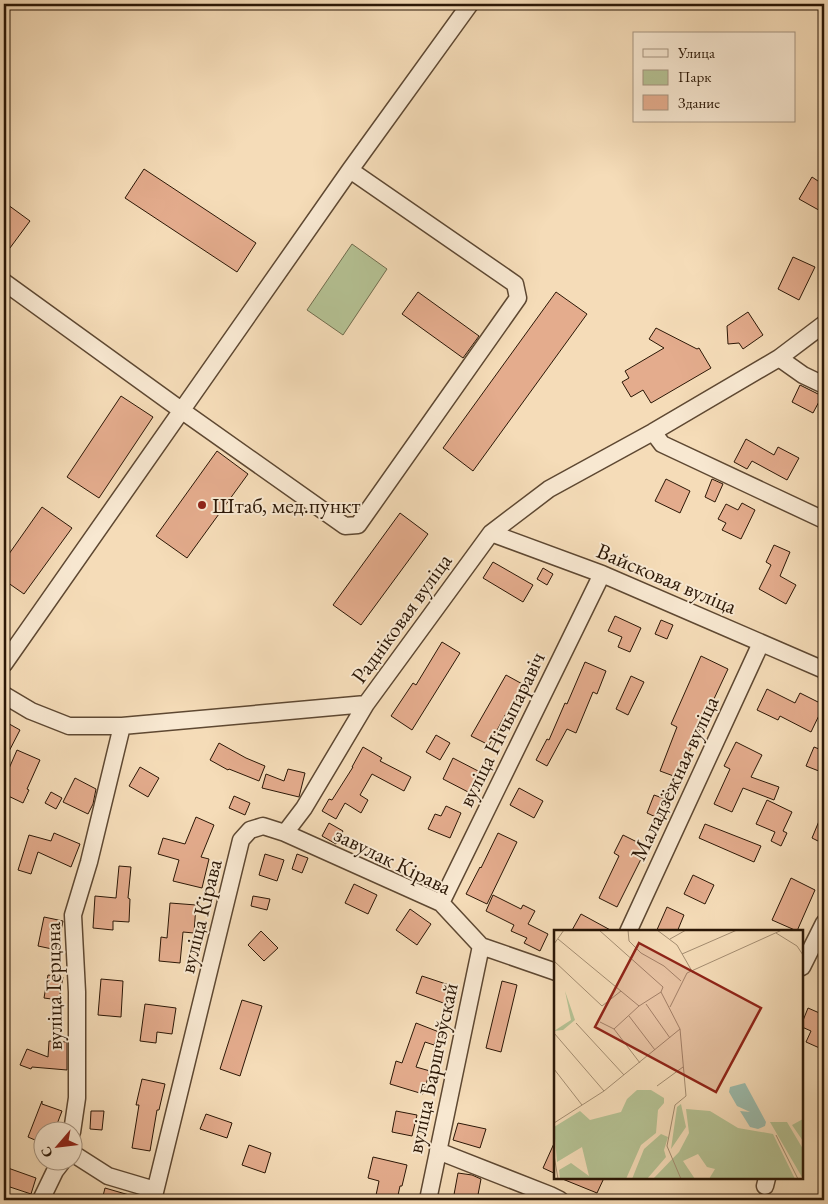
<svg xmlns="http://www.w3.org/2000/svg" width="828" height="1204" viewBox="0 0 828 1204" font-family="'EB Garamond',serif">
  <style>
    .green { fill: #b5c294; stroke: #706c4d }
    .building { fill: #e4ac8d; stroke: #2b1706 }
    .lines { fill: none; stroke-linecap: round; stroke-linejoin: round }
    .minor-casing { stroke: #5e4832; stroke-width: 19 }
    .minor { stroke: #f8e8d1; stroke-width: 16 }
    .poi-dot { fill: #8f2418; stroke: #f8e8d1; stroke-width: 2 }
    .labels { text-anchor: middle; stroke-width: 4; stroke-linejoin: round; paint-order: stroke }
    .poi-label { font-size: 22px; fill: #2b1706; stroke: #f8e8d1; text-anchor: start }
    .street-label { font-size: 22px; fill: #2b1706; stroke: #f8e8d1 }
    .inset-road { fill: none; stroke: #a48d71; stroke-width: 1 }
    .view { fill: #8f2418; fill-opacity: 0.15; stroke: #8f2418; stroke-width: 2.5 }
    .inset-edge { fill: none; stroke: #2b1706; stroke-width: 2.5 }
  </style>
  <rect width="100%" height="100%" fill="#f5dcb8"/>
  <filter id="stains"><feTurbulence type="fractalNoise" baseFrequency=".004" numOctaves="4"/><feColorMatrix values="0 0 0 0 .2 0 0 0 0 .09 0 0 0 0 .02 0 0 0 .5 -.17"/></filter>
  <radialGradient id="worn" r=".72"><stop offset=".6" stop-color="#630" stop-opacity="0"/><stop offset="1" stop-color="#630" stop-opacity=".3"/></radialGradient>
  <!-- green -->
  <path class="green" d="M352,244L387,269L343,335L307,310Z"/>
  <!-- building -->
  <path class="building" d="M144,169L256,243L237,272L125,198Z
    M812,177L824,185V213L799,199Z
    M4,202L30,221L4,256Z
    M793,257L815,267L799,300L778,289Z
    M418,292L479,336L463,358L402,314Z
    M556,292L587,314L473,471L443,448Z
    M748,312L763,335L743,349L739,343L728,344L727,326Z
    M656,328L697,349L699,348L711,368L651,403L643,390L631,397L622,382L629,378L625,371L664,348L649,339Z
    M800,385L822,396L813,413L792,402Z
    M121,396L153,417L99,498L67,477Z
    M746,439L774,455L778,447L799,458L787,480L752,461L747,469L734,462Z
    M217,451L248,474L187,558L156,536Z
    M666,479L690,491L680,513L655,501Z
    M712,479L723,484L715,502L705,497Z
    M742,503L755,510L741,539L722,530L726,523L718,519L726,504L738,510Z
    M42,507L72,528L24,594L4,580V561Z
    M400,513L428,534L361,625L333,605Z
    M774,545L790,552L780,576L796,585L786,604L759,589L771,565L766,562Z
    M493,562L533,585L523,602L483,578Z
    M543,568L553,574L547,585L537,579Z
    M615,616L641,628L630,652L618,647L622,637L608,631Z
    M661,620L673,625L667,639L655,634Z
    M442,642L460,653L412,730L391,716L413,683L416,685Z
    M701,656L728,669L690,750L679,778L660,771L677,727L671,724Z
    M585,662L606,671L597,694L593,692L576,733L567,729L547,766L536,760L547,739L549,740L565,703L567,704Z
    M506,675L526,686L513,710L509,708L489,745L471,736Z
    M631,676L644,682L628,715L616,709Z
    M767,689L795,703L800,693L824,705L811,732L780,716L778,720L757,710Z
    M4,721L20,730L4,761Z
    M436,735L450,743L440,760L426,752Z
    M736,742L762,755L751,777L779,787L774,800L743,788L732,812L714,804L730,769L724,766Z
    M219,743L246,758L265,766L259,781L229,769L228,770L210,760Z
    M363,747L382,758L380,761L411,777L404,791L372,774L360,795L368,800L361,813L345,803L336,819L322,811L329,799L332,800L353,767H352Z
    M814,747L824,751V773L806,766Z
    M17,750L40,760L27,789L29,790L23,803L4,794V780Z
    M453,758L480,772L470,793L443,779Z
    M140,767L159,778L148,797L129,786Z
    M288,769L305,773L299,797L262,788L266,774L284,781Z
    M75,778L96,789L93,804L88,814L63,802Z
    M519,788L543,801L534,818L510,805Z
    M51,792L62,798L56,809L45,803Z
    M654,795L668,800L660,819L647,813Z
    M234,796L250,803L245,815L229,808Z
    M767,800L792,812L783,831L787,833L781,846L771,841L775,832L756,824Z
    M446,806L461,813L450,838L428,829L435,814L441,816Z
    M824,809V844L812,838Z
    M196,817L214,825L201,857L209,859L202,888L173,881L179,860L158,854L163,838L185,844Z
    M329,823L343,831L336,844L322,836Z
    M705,824L761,846L754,862L699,838Z
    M54,833L80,844L71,867L38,852L31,874L18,870L29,835L51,841Z
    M498,833L517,842L487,904L466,894L480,867L481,868Z
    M623,835L647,847L617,907L599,898L619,856L614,853Z
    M265,854L284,860L277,881L259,875Z
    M297,854L308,858L302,873L292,869Z
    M119,866L131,867L128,898L130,899L129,922L113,921V930L93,928L95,896L116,898Z
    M693,875L714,885L705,904L684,894Z
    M791,878L815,890L797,931L772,920Z
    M354,884L377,895L368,914L345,903Z
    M493,895L521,909L523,905L535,911L528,924L548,934L540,951L524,943L527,938L511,931L514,925L486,911Z
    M253,896L270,899L267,910L251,906Z
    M170,903L196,905L194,933L183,932L180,963L159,961L161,937L167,938Z
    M667,907L684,915L677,932H656Z
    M410,909L431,924L417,945L396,930Z
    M581,914L614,932H571Z
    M44,917L63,921L57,950L38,946Z
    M261,931L278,948L264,961L248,945Z
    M48,975L63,977L59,1000L44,998Z
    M422,976L452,986L446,1004L416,993Z
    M101,979L123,981L121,1017L98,1015Z
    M502,981L517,985L501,1052L486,1048Z
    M242,1000L262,1006L240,1076L220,1069Z
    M145,1004L176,1008L172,1034L157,1032L156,1043L140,1041Z
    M808,1008L824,1015V1050L806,1042L811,1031L802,1027V1023Z
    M416,1023L439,1032L434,1045L425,1042L416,1067L430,1071L423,1094L390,1084L396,1061L402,1063Z
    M49,1041L67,1042V1070L32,1067L31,1069L20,1065L27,1049L48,1057Z
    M142,1079L165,1084L159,1110H157L150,1151L132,1148L139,1105H136Z
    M42,1101V1104L62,1111L54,1132H42V1143L28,1137Z
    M91,1111H104L102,1130L90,1129Z
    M396,1111L417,1115L412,1136L392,1132Z
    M206,1114L232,1123L227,1138L200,1129Z
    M458,1123L486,1129L480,1148L453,1140Z
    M556,1139V1174L543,1168Z
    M249,1145L271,1153L265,1173L242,1165Z
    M373,1157L407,1165L402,1186H400L397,1200H375L379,1181L368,1178Z
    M8,1168L36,1178L31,1194L4,1185V1180Z
    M458,1173L472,1175L481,1179L477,1200H453Z
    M560,1178H604L597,1193Z
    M105,1188L136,1197V1200H102Z"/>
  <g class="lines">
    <defs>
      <path id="minor" d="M4,282L181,410L345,526L358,525L518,298L515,284L350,170
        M779,358L803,375L824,385
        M653,432L662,444L824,520
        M491,533L602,574L824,670
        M4,664L350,170L470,4
        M4,695L31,711L69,726H122L366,704
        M285,833L441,903L481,946L556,972
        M441,903L602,574
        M628,932L761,643
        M802,967L824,923
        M72,1132L77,1098V992L73,915L89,862L122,726
        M438,1151L550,1195L560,1200
        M72,1153L108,1176L155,1190
        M765,1186L767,1178
        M41,1200L55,1171L62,1162
        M153,1200L241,840L250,830L263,826L285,833L304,808L366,704L491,533L549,489L653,432L779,358L824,324
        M428,1200L481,946"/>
    </defs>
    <!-- minor casing -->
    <use href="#minor" class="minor-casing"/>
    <!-- minor -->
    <use href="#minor" class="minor"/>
  </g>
  <!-- markers -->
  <circle class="poi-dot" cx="202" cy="505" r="5"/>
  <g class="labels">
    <!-- poi labels -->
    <g class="poi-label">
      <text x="212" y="513">Штаб, мeд.пункт</text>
    </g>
    <!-- street labels -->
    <g class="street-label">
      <text transform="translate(667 578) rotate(23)" y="8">Вайсковая вуліца</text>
      <text transform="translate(401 618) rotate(-54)" y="8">Радніковая вуліца</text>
      <text transform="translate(501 729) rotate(-64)" y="8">вуліца Нічыпаравіч</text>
      <text transform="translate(674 778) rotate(-65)" y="8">Маладзёжная вуліца</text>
      <text transform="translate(393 860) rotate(26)" y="8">завулак Кірава</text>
      <text transform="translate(200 916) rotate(-76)" y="8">вуліца Кірава</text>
      <text transform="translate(53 986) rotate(-91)" y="8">вуліца Герцэна</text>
      <text transform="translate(432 1068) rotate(-78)" y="8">вуліца Баршчэўскай</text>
    </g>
  </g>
  <!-- overview -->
  <g transform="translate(554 930)">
    <rect width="249" height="249" fill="#f5dcb8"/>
    <path d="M11,61L21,90L9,100L0,101L17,90ZM83,160H97L110,168V173L104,180L102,203L87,215L72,249H6L5,240L17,233L35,246L28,217L3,232L0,197L26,181L36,190L67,182L73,169ZM127,174L132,197L117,219L123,177ZM132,179L156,181L184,198L219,204L241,249H155L161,239L153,237L144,224L129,231L141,249H99L125,222L135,203ZM249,189V211L238,195ZM216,192H233L249,219V249ZM107,204L114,207L110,220L112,227L93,249H78L90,219Z" fill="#b5c294"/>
    <path d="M191,153L212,192L211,196L204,199L196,197L186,181L196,182L183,176L175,162L176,157Z" fill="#9cbcad"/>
    <path class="inset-road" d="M45,0L109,57L107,62L126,99L132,166L121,175L113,216L127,249M74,0L75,11L87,23L110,36L127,51M103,0L123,15L139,43M222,3L243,16L249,25M4,9L85,76M116,9L132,0M0,14L10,0M128,24L183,0M0,31L48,76L67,61M92,74L116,108M116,77L133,43L228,0M75,86L101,120M46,92L60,99L86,133M22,93L70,145M60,99L85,76L107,62M0,103L50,161M0,139L28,175M103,156L129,137M0,193L50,161L126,99M222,205L244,249M0,225L4,249"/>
    <path class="view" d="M85,13L207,78L162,162L41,97Z"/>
    <rect width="249" height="249" class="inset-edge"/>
  </g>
  <!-- margin -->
  <rect width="828" height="1204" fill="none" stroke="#f5dcb8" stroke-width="20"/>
  <rect x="5" y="5" width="818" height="1194" fill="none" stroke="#2b1706" stroke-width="2.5"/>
  <rect x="10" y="10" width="808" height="1184" fill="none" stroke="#2b1706"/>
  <!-- legend -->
  <rect x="633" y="32" width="162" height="90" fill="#f8e8d1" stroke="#a69480"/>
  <rect x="643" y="49" width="25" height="8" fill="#f8e8d1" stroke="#a69480"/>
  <text x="678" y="58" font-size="15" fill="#2b1706">Улица</text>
  <rect x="643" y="70" width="25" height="15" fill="#b5c294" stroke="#a69480"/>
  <text x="678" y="82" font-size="15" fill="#2b1706">Парк</text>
  <rect x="643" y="95" width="25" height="15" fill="#e4ac8d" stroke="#a69480"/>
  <text x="678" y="108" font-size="15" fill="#2b1706">Здание</text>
  <!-- north arrow -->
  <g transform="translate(58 1146) rotate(242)"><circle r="24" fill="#f8e8d1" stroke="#a69480"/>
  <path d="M0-4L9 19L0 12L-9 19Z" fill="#8f2418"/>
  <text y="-8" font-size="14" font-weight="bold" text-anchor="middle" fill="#2b1706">С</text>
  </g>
  <rect width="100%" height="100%" filter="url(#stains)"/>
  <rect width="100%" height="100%" fill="url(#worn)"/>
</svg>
